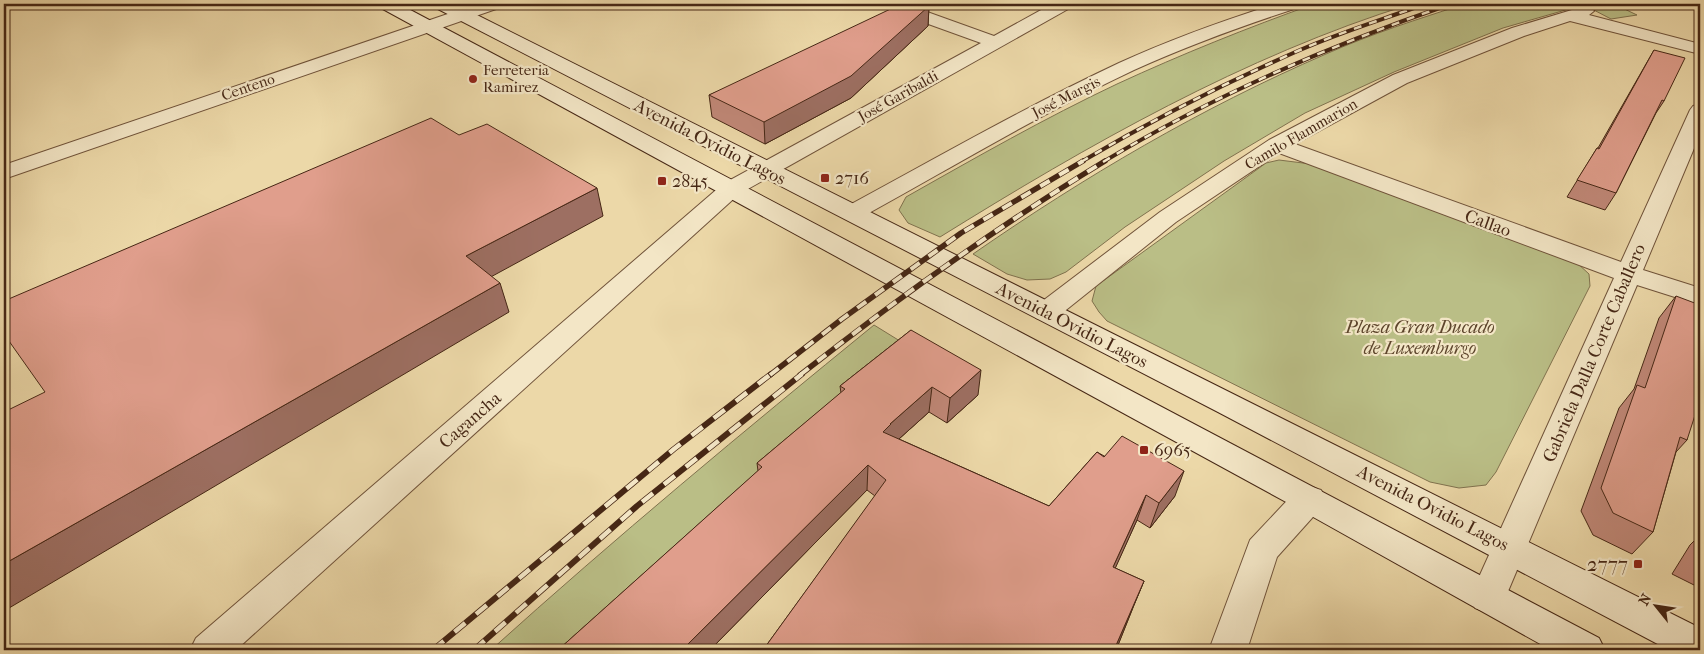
<svg xmlns="http://www.w3.org/2000/svg" width="1704" height="654" viewBox="0 0 1704 654" font-family="'IM FELL French Canon',serif">
  <style>
    .green { fill: #babe86; stroke: #80724e }
    .lines { fill: none; stroke-linecap: round; stroke-linejoin: round }
    .minor-casing { stroke: #70533a; stroke-width: 2 }
    .secondary-casing { stroke: #462715; stroke-width: 2 }
    .minor { fill: #f3e6c6; fill-rule: evenodd }
    .secondary { fill: #f3e6c6; fill-rule: evenodd }
    .rail-far2-casing { stroke: #462715; stroke-width: 4 }
    .rail-far1-casing { stroke: #462715; stroke-width: 5.5 }
    .rail-casing { stroke: #462715; stroke-width: 6 }
    .rail-far2 { stroke: #f3e6c6; stroke-width: 2.5; stroke-dasharray: 8; stroke-linecap: butt }
    .rail-far1 { stroke: #f3e6c6; stroke-width: 4; stroke-dasharray: 11; stroke-linecap: butt }
    .rail { stroke: #f3e6c6; stroke-width: 4.5; stroke-dasharray: 14; stroke-linecap: butt }
    .wall { fill: #c18878; stroke: #462715 }
    .shaded-wall { fill: #9d6f62; stroke: #462715 }
    .building { fill: #e09e8c; stroke: #462715 }
    .poi-dot { fill: #8f2418; stroke: #f3e6c6; stroke-width: 2 }
    .labels { text-anchor: middle; stroke-width: 4.5; stroke-linejoin: round; paint-order: stroke }
    .far-poi-label { font-size: 15px; fill: #462715; stroke: #f3e6c6; text-anchor: start }
    .far-street-label { font-size: 15px; fill: #462715; stroke: #f3e6c6 }
    .street-label { font-size: 18px; fill: #462715; stroke: #f3e6c6 }
    .poi-label { font-size: 18px; fill: #462715; stroke: #f3e6c6; text-anchor: start }
    .park-label { font-size: 18px; font-style: italic; fill: #5d452c; stroke: #f3e6c6 }
    .near-poi-label { font-size: 21px; fill: #462715; stroke: #f3e6c6; text-anchor: end }
  </style>
  <rect width="100%" height="100%" fill="#ecd8a8"/>
  <filter id="stains"><feTurbulence type="fractalNoise" baseFrequency=".004" numOctaves="4"/><feColorMatrix values="0 0 0 0 .2 0 0 0 0 .09 0 0 0 0 .02 0 0 0 .5 -.17"/></filter>
  <radialGradient id="worn" r=".72"><stop offset=".6" stop-color="#630" stop-opacity="0"/><stop offset="1" stop-color="#630" stop-opacity=".3"/></radialGradient>
  <!-- green -->
  <path class="green" d="M1314,4H1411C1244,56 1088,145 940,237L908,223L899,210L906,197C975,158 1045,118 1117,84C1182,54 1247,28 1314,4Z
    M1465,4H1614L1637,15L1611,19L1590,8L1576,7L1503,28L1394,72L1305,113L1224,161L1125,227L1066,272L1050,279L1027,280L1007,274L973,254C1084,177 1201,108 1326,54C1371,34 1418,19 1465,4Z
    M1279,160L1311,164L1576,262L1589,274L1590,286L1496,472L1486,485L1459,488L1430,482L1107,321L1099,312L1092,301L1096,286L1266,163Z
    M874,325L908,346L577,650H491C615,538 744,431 874,325Z"/>
  <g class="lines">
    <defs>
      <path id="minor" d="M477,4H501L499,8L4,179V165Z
        M882,4H905L994,36L1052,4H1072L1070,8L739,194L236,650H190L196,638L723,184L981,43L884,8Z
        M1275,4H1299L1297,8C1242,26 1187,46 1134,70C1040,114 951,168 860,218L852,220L844,218L840,213L844,208C935,159 1025,107 1119,63C1169,40 1222,21 1275,4Z
        M1585,6L1591,7L1594,11L1589,15L1700,44V54L1570,21L1524,36L1407,83L1295,144L1621,262L1690,110L1693,106L1700,104V134L1643,270L1700,288V305L1637,285L1501,608L1488,613L1475,608L1470,597L1614,278L1279,153L1176,222L1056,318L1046,321L1036,318L1032,312L1036,306L1160,212L1269,140L1393,75L1512,28Z
        M1309,486L1321,490L1326,499L1321,508L1277,557L1247,650H1209L1250,540L1297,490Z"/>
      <path id="secondary" d="M379,4H399L1599,638L1605,650H1551L1297,508L381,8Z
        M434,4H455L1700,628V650H1669L1218,412L436,8Z"/>
    </defs>
    <!-- minor casing -->
    <use href="#minor" class="minor-casing"/>
    <!-- secondary casing -->
    <use href="#secondary" class="secondary-casing"/>
    <!-- minor -->
    <use href="#minor" class="minor"/>
    <!-- secondary -->
    <use href="#secondary" class="secondary"/>
    <defs>
      <path id="rail-far2" d="M1081,162C1152,120 1225,83 1300,50C1341,32 1384,19 1425,4
        M1103,162C1212,96 1331,45 1451,4"/>
      <path id="rail-far1" d="M770,375L842,319L961,233L1083,161
        M800,375C898,298 998,226 1105,161"/>
      <path id="rail" d="M433,650L674,449L771,374
        M474,650L637,506L802,374"/>
    </defs>
    <!-- rail-far2 casing -->
    <use href="#rail-far2" class="rail-far2-casing"/>
    <!-- rail-far1 casing -->
    <use href="#rail-far1" class="rail-far1-casing"/>
    <!-- rail casing -->
    <use href="#rail" class="rail-casing"/>
    <!-- rail-far2 -->
    <use href="#rail-far2" class="rail-far2"/>
    <!-- rail-far1 -->
    <use href="#rail-far1" class="rail-far1"/>
    <!-- rail -->
    <use href="#rail" class="rail"/>
  </g>
  <!-- wall -->
  <path class="wall" d="M929,6L928,26L851,98L765,144L712,117L709,95Z
    M1654,50L1664,101L1656,113L1616,193L1605,210L1567,197L1597,148H1598Z
    M1676,296L1687,440L1676,452L1653,532L1632,554L1593,535L1581,511L1619,408L1634,389L1659,318Z
    M911,330L978,395L947,423L929,412L899,439L1049,506L1097,452L1175,496L1150,528L1137,520L1115,568L1144,581L1134,605L1116,650H763L875,496L867,490L710,650H558L758,471L757,463L841,393L840,386Z
    M1700,535V588L1672,574L1690,545Z"/>
  <!-- shaded-wall -->
  <path class="shaded-wall" d="M929,6L928,26L851,98L765,144L764,122Z
    M597,188L603,216L476,285L466,256Z
    M500,283L509,312L4,611V564Z
    M981,370L978,395L947,423L950,398Z
    M932,387L929,412L890,447L883,432L890,424Z
    M868,465L867,490L710,650H682Z
    M1184,471L1175,496L1150,528L1159,503Z
    M1146,495L1137,520L1105,591L1113,567Z
    M1144,581L1134,605L1116,650H1114Z"/>
  <!-- building -->
  <path class="building" d="M901,4H923L929,6L851,76L764,122L709,95Z
    M1654,50L1685,58L1664,101L1662,100L1616,193L1577,180L1597,148L1599,149Z
    M431,118L459,135L487,124L597,188L466,256L500,283L4,564V412L45,392L4,334V301Z
    M1676,296L1700,305V389L1695,408L1697,409L1687,440L1680,437L1653,532L1613,513L1601,488L1637,385L1645,388Z
    M911,330L981,370L950,398L932,387L890,424H891L883,432L1049,506L1097,452L1104,457L1122,436L1184,471L1159,503L1146,495L1113,567L1144,581L1114,650H763L886,480L868,465L682,650H558L762,467L757,463L845,389L840,386Z
    M1700,543V554L1695,552Z"/>
  <!-- markers -->
  <g class="poi-dot">
    <circle cx="473" cy="79" r="5"/>
    <rect x="820" y="173" width="10" height="10" rx="2.5"/>
    <rect x="657" y="176" width="10" height="10" rx="2.5"/>
    <rect x="1139" y="445" width="10" height="10" rx="2.5"/>
    <rect x="1633" y="559" width="10" height="10" rx="2.5"/>
  </g>
  <g class="labels">
    <!-- far-poi labels -->
    <g class="far-poi-label">
      <text x="483" y="75">Ferreteria<tspan x="483" dy="17">Ramirez</tspan></text>
    </g>
    <!-- far-street labels -->
    <g class="far-street-label">
      <text transform="translate(248 87) rotate(-19)" y="5">Centeno</text>
      <text transform="translate(898 96) rotate(-29)" y="5">José Garibaldi</text>
      <text transform="translate(1066 97) rotate(-27)" y="5">José Margis</text>
      <text transform="translate(1301 134) rotate(-30)" y="5">Camilo Flammarion</text>
    </g>
    <!-- street labels -->
    <g class="street-label">
      <text transform="translate(710 142) rotate(27)" y="6">Avenida Ovidio Lagos</text>
      <text transform="translate(1488 223) rotate(20)" y="6">Callao</text>
      <text transform="translate(1072 325) rotate(27)" y="6">Avenida Ovidio Lagos</text>
      <text transform="translate(1594 353) rotate(-67)" y="6">Gabriela Dalla Corte Caballero</text>
      <text transform="translate(470 420) rotate(-41)" y="6">Cagancha</text>
      <text transform="translate(1433 508) rotate(27)" y="6">Avenida Ovidio Lagos</text>
    </g>
    <!-- poi labels -->
    <g class="poi-label">
      <text x="835" y="184">2716</text>
      <text x="672" y="187">2845</text>
      <text x="1154" y="456">6965</text>
    </g>
    <!-- park labels -->
    <g class="park-label">
      <text x="1420" y="333">Plaza Gran Ducado<tspan x="1420" dy="21">de Luxemburgo</tspan></text>
    </g>
    <!-- near-poi labels -->
    <g class="near-poi-label">
      <text x="1628" y="571">2777</text>
    </g>
  </g>
  <!-- margin -->
  <rect width="1704" height="654" fill="none" stroke="#ecd8a8" stroke-width="20"/>
  <rect x="5" y="5" width="1694" height="644" fill="none" stroke="#462715" stroke-width="2.5"/>
  <rect x="10" y="10" width="1684" height="634" fill="none" stroke="#462715"/>
  <!-- north arrow -->
  <g transform="translate(1656 606) rotate(300)" stroke="#f3e6c6" stroke-width="4" paint-order="stroke">
  <path d="M0-4L9 19L0 12L-9 19Z" fill="#462715"/>
  <text y="-8" font-size="14" font-weight="bold" text-anchor="middle" fill="#462715">N</text>
  </g>
  <rect width="100%" height="100%" filter="url(#stains)"/>
  <rect width="100%" height="100%" fill="url(#worn)"/>
</svg>
